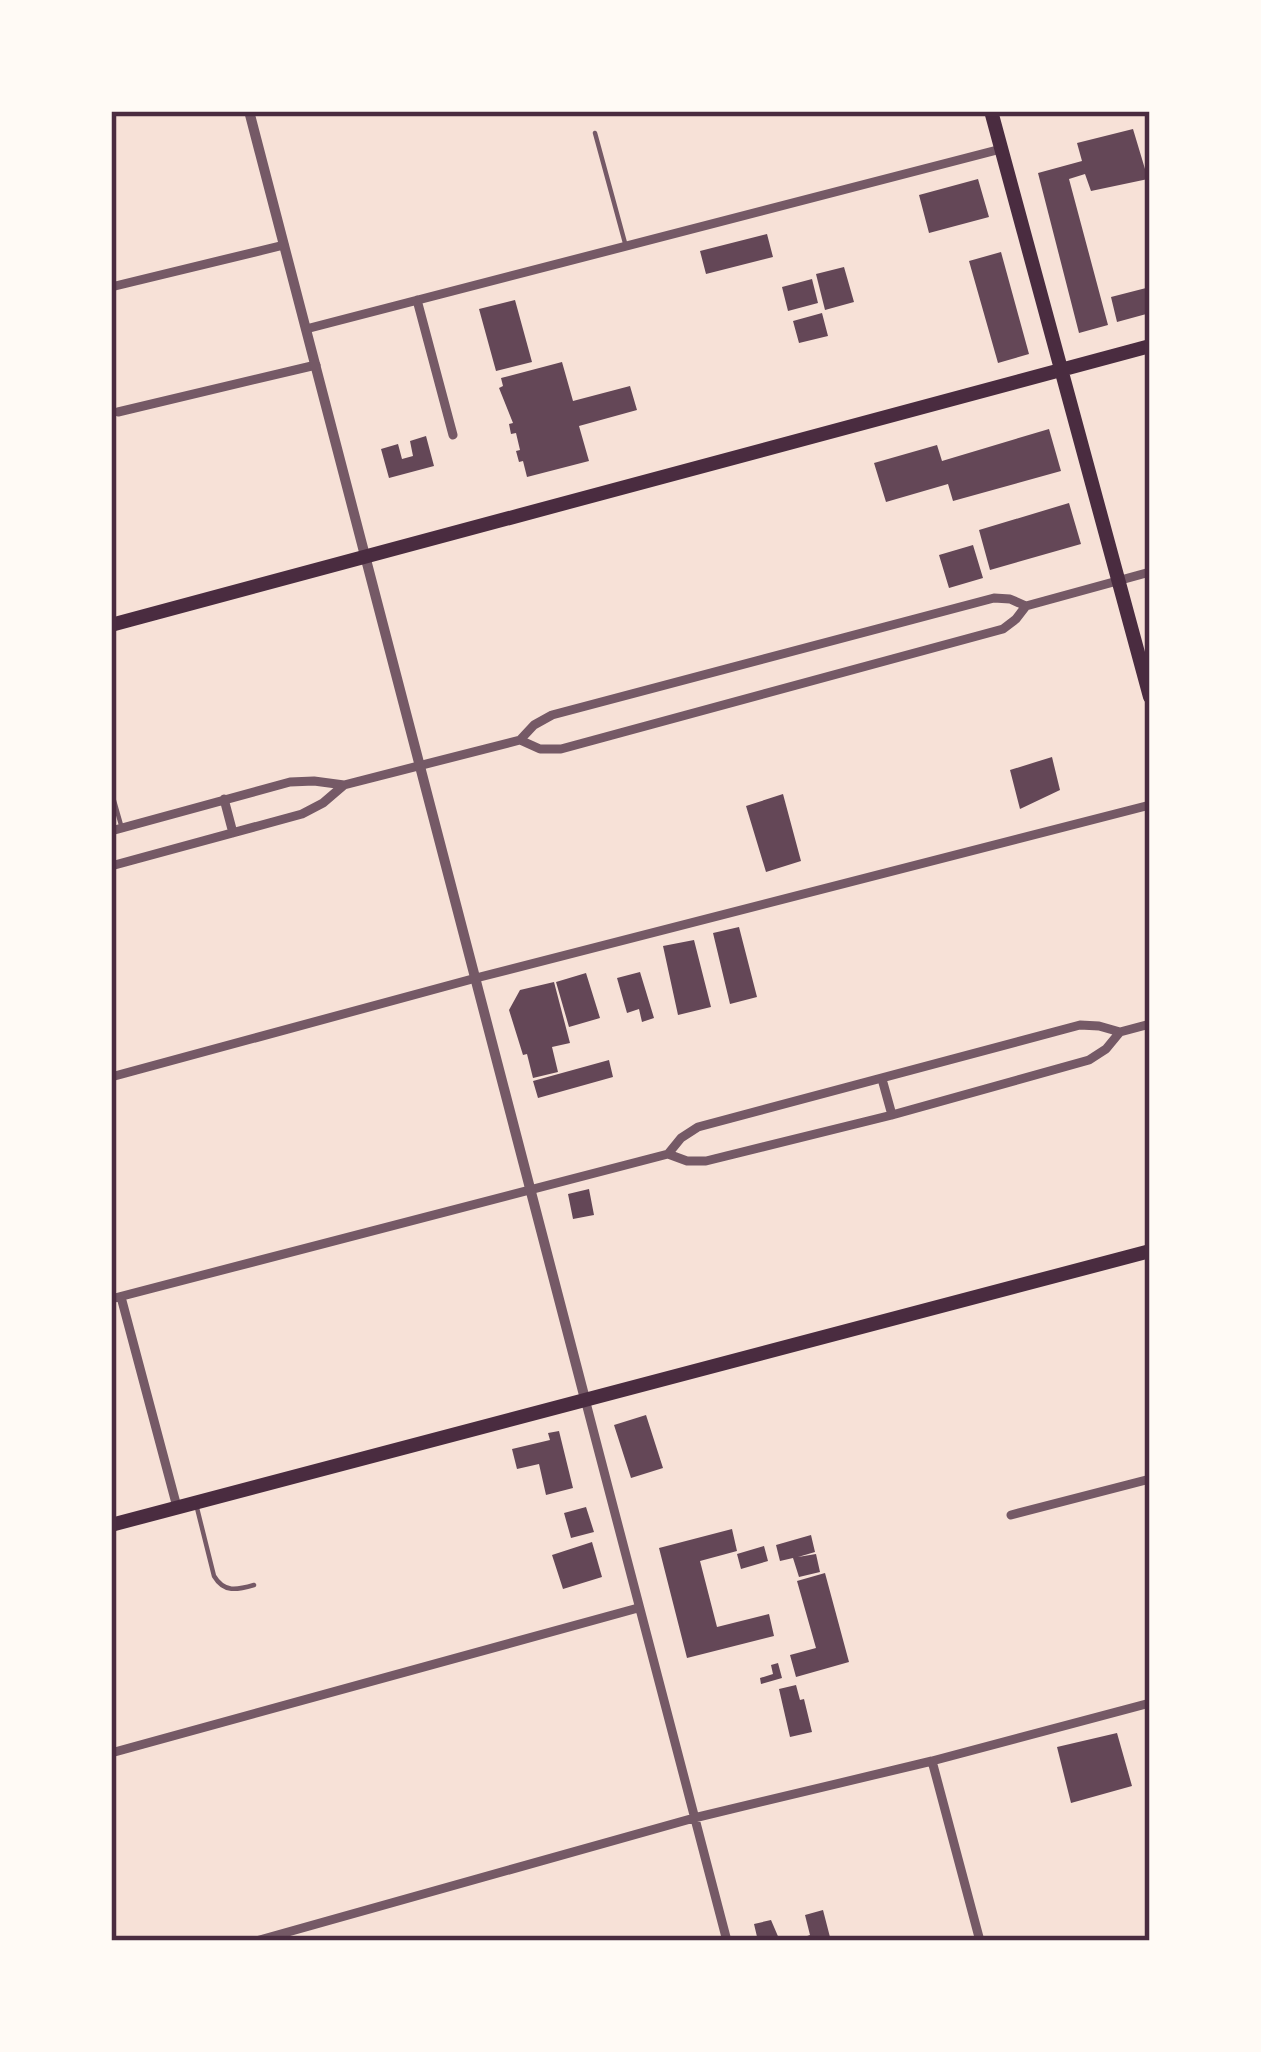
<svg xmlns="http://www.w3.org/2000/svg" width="1261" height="2052" viewBox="0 0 1261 2052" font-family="Raleway,sans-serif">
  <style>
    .building { fill: #644757 }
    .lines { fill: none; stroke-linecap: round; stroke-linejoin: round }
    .service { stroke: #755966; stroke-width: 4.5 }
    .minor { stroke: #755966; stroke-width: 9 }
    .tertiary { stroke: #755966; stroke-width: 10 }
    .primary { stroke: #4a2c40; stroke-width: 14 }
    .neatline { fill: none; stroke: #4a2c40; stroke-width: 4.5 }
  </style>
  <rect width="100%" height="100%" fill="#f7e1d7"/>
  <!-- building -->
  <path class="building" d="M1133,129L1148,179L1091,191L1085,174L1069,179L1108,325L1079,333L1038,173L1082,161L1077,143Z
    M978,179L989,217L929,233L919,195Z
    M767,234L773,257L706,274L700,251Z
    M1001,252L1029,354L998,363L969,261Z
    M844,267L854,302L825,310L816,274Z
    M812,279L818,303L788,311L782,287Z
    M1150,287V313L1117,322L1111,297Z
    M515,300L532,362L496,371L479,309Z
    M822,313L828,336L799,343L793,321Z
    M562,362L573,401L630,386L637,410L579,426L589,461L527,477L523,461L519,462L516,451L520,450L516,433L511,434L509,424L513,423L499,388L503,386L501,378Z
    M1049,429L1061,471L953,501L948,484L886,502L874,463L937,445L942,461Z
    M426,436L434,466L389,478L381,449L398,444L402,459L413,456L410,441Z
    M1069,503L1081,544L990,570L979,530Z
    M973,545L983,578L949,588L939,555Z
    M1052,757L1060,790L1020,809L1010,770Z
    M783,794L801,861L766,872L746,806Z
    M739,927L757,997L730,1004L713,933Z
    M694,940L711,1007L678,1015L663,946Z
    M640,972L654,1018L642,1022L639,1009L627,1013L617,978Z
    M586,973L600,1018L569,1027L556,982Z
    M554,982L570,1043L552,1047L558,1072L533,1078L527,1054L523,1055L509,1010L520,990Z
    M609,1060L613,1077L538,1098L533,1081Z
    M589,1189L594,1215L573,1219L568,1194Z
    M646,1415L663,1468L631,1478L614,1425Z
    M559,1431L573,1488L546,1495L539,1464L517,1469L512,1449L550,1440L548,1433Z
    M586,1507L594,1532L571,1538L564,1513Z
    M732,1529L737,1551L700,1561L717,1627L769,1614L774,1636L687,1658L659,1548Z
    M811,1535L815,1552L798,1557L816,1554L820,1572L799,1577L793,1558L780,1561L776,1545Z
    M592,1542L602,1577L563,1589L552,1555Z
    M764,1546L768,1561L741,1569L737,1554Z
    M825,1573L849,1662L796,1677L790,1655L816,1648L797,1581Z
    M778,1663L782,1678L761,1684L760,1678L773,1674L771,1665Z
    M796,1685L800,1700L804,1699L812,1732L790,1737L779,1689Z
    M1117,1733L1132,1786L1071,1803L1057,1747Z
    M823,1910L831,1941H793L810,1935L805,1915Z
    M771,1920L780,1941H758L754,1924Z"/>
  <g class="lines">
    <!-- service -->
    <path class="service" d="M595,133L625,243
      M111,790L121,825
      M197,1508L214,1576C224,1593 237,1590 254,1585"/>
    <!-- minor -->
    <path class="minor" d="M111,287L284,245
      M417,300L453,435
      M306,329L1001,149
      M118,412L316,365
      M520,740L540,749H561L1003,629L1016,619L1026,606
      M224,799L233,833
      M111,831L290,782L314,781L344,785L520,740L534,725L552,715L994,598L1010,599L1026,606L1150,572
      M111,866L302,814L323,803L344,785
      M111,1077L476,978L1150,805
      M882,1079L892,1115
      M668,1154L681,1138L698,1127L1080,1025L1099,1026L1120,1032L1150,1024
      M121,1297L177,1507
      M111,1299L668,1154L687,1161H706L892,1115L1089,1060L1106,1049L1120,1032
      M585,1399L727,1941
      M1011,1515L1150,1479
      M111,1753L638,1608
      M932,1761L980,1941
      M256,1941L694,1818L932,1761L1150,1703"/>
    <!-- tertiary -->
    <path class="tertiary" d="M111,111H113
      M249,111L585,1399"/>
    <!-- primary -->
    <path class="primary" d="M991,111L1150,697
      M111,625L1150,346
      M111,1525L1150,1251"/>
  </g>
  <!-- border -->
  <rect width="1261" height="2052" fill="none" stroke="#fffaf5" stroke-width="228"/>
  <rect x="114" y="114" width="1033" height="1824" class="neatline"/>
</svg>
